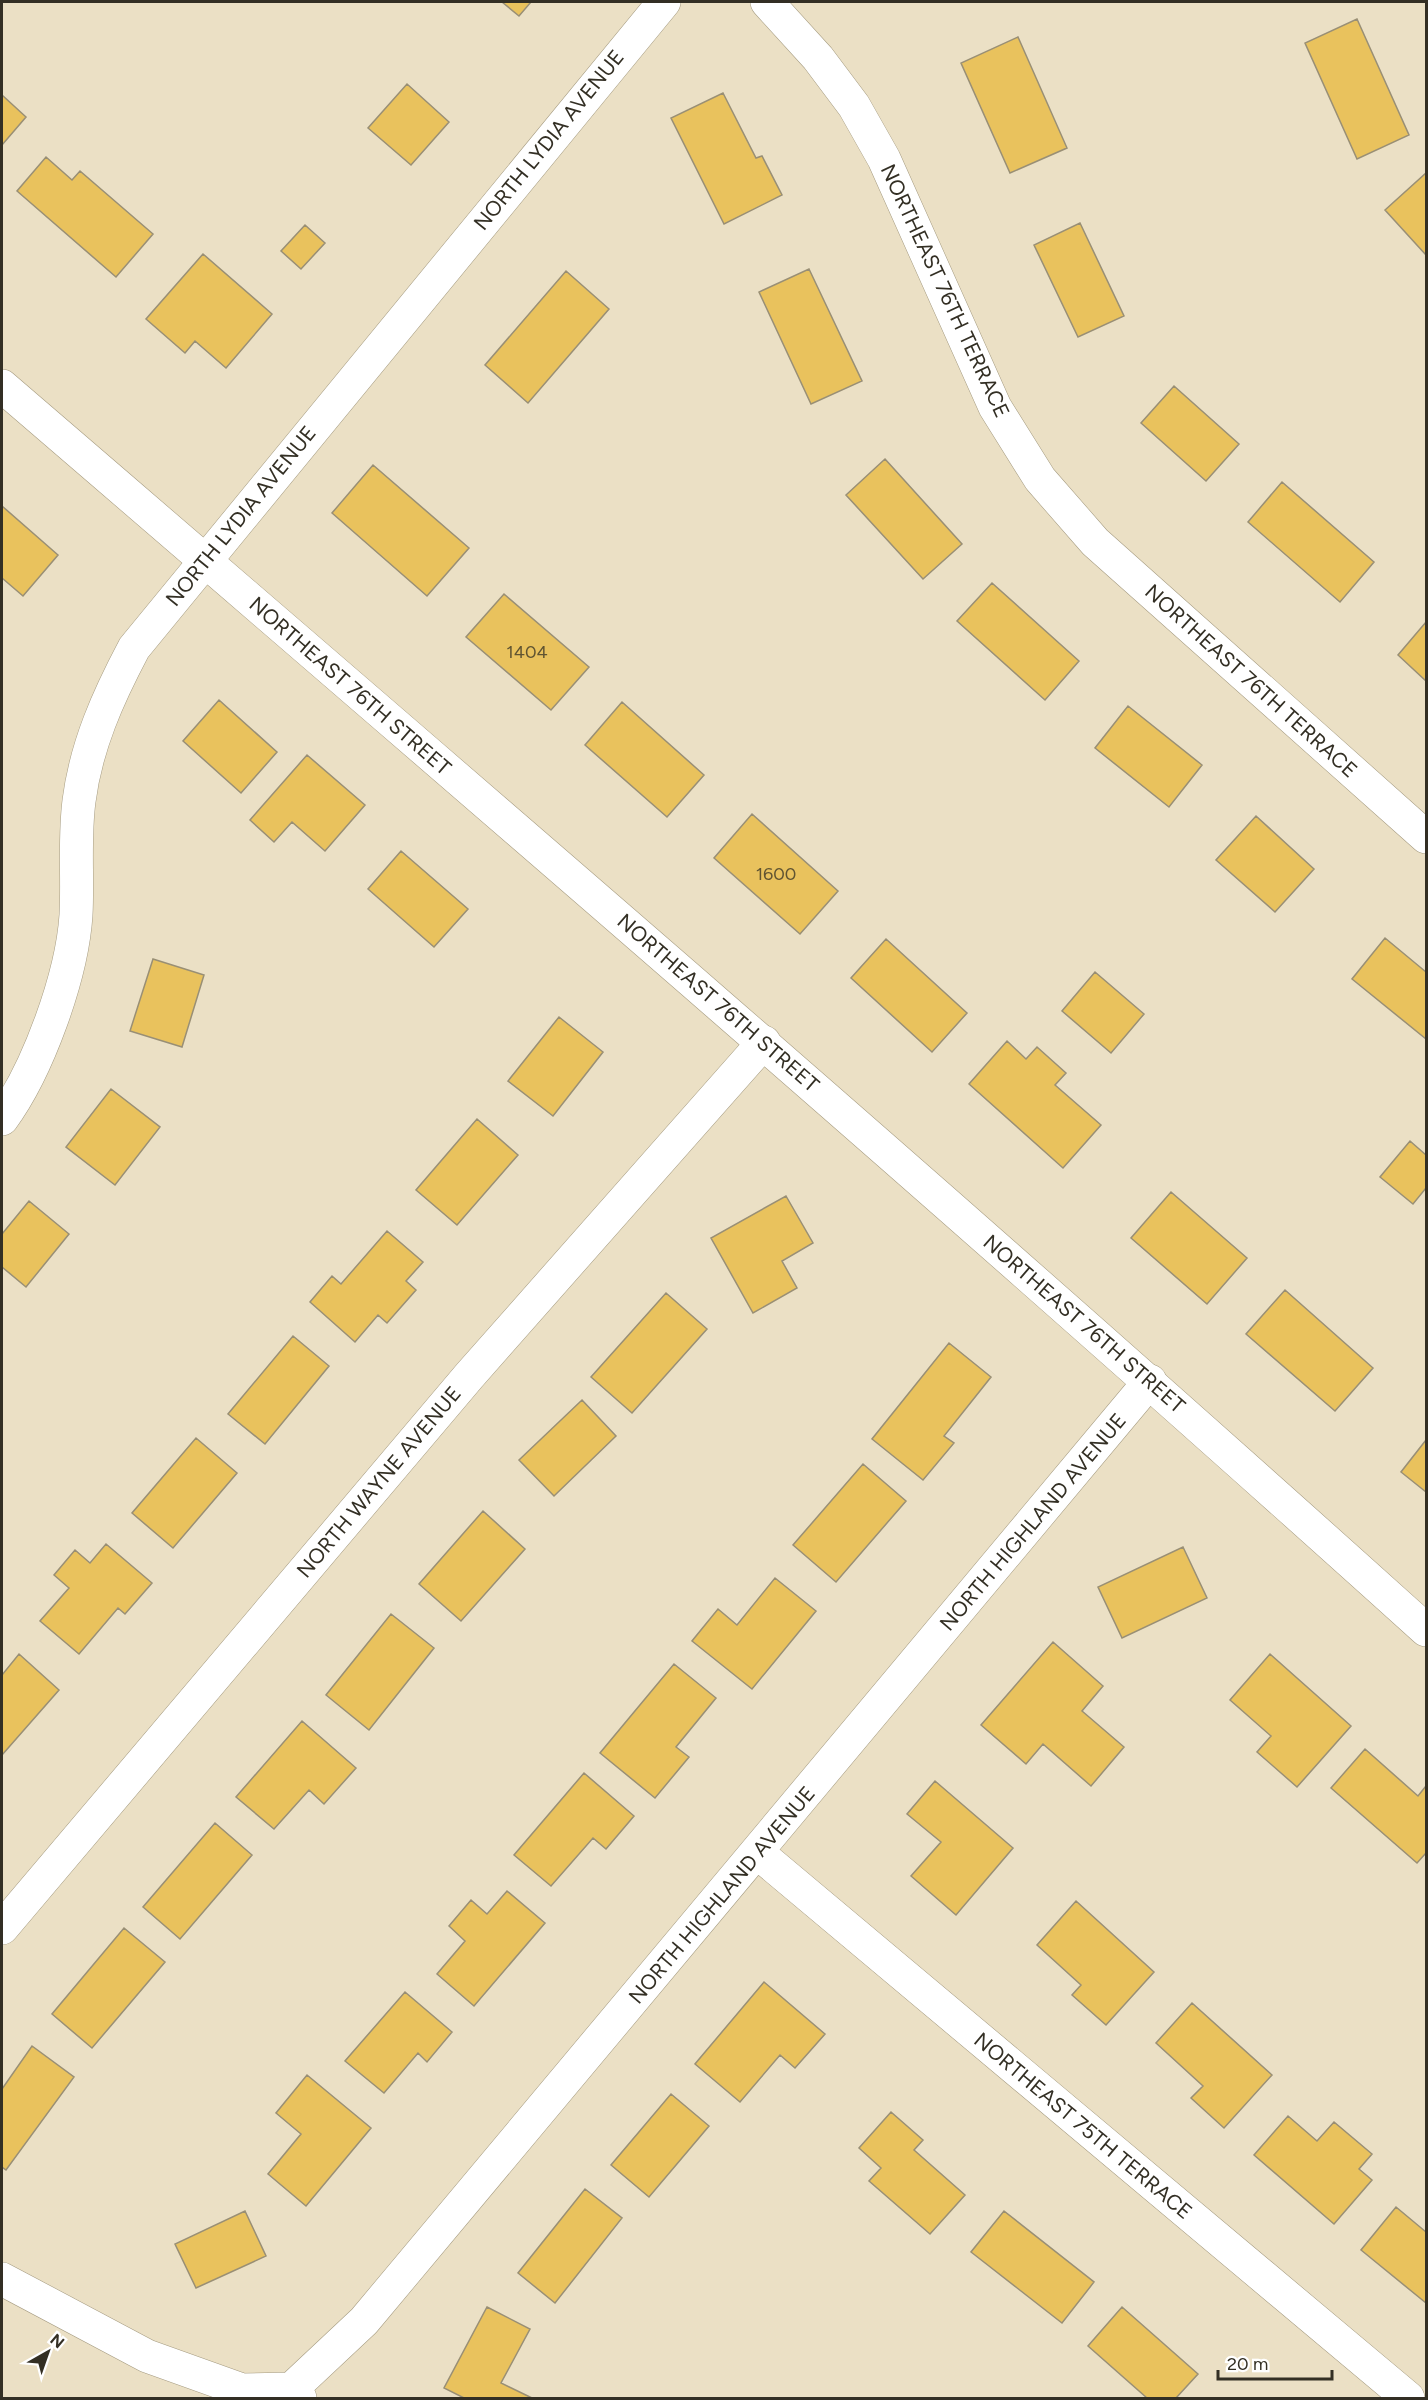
<svg xmlns="http://www.w3.org/2000/svg" width="1428" height="2400" viewBox="0 0 1428 2400" font-family="Figtree,sans-serif">
  <style>
    .building { fill: #e9c25d; stroke: #998f75; stroke-width: 1.5 }
    .lines { fill: none; stroke-linecap: round; stroke-linejoin: round }
    .minor-casing { stroke: #a59b81; stroke-width: 34 }
    .tertiary-casing { stroke: #a59b81; stroke-width: 34 }
    .minor { stroke: #fff; stroke-width: 33 }
    .tertiary { stroke: #fff; stroke-width: 33 }
    .labels { text-anchor: middle; stroke-width: 4.5; stroke-linejoin: round; paint-order: stroke }
    .number-label { font-size: 18px; fill: #605432 }
    .street-label { font-size: 21px; fill: #332f24; stroke: #fff }
  </style>
  <rect width="100%" height="100%" fill="#ebe0c5"/>
  <!-- building -->
  <path class="building" d="M502,2H531L519,16Z
    M1357,19L1409,135L1357,159L1305,43Z
    M1018,37L1067,148L1010,173L961,63Z
    M407,84L449,122L411,165L368,128Z
    M723,93L756,158L762,156L782,195L724,224L671,118Z
    M2,95L26,117L2,145Z
    M46,157L72,180L80,171L153,234L116,277L17,191Z
    M1426,173V255L1385,210Z
    M1080,223L1124,316L1078,337L1034,245Z
    M305,225L325,243L301,269L281,251Z
    M203,254L272,314L226,368L195,341L185,353L146,319Z
    M809,269L862,381L811,404L759,292Z
    M566,271L609,309L528,403L485,365Z
    M1174,386L1239,444L1206,481L1141,423Z
    M885,459L962,544L923,579L846,495Z
    M373,465L469,548L427,596L332,513Z
    M1282,482L1374,562L1340,602L1248,522Z
    M2,506L58,555L23,596L2,578Z
    M992,583L1079,661L1045,700L957,621Z
    M504,594L589,667L551,710L466,637Z
    M1426,622V681L1398,655Z
    M219,700L277,752L241,793L183,741Z
    M622,702L704,775L667,817L585,745Z
    M1128,706L1202,765L1169,807L1095,748Z
    M307,755L365,805L325,851L292,822L274,842L250,820Z
    M752,814L838,891L800,934L714,858Z
    M1256,816L1314,869L1275,912L1216,860Z
    M401,851L468,909L434,947L368,889Z
    M1385,938L1426,972V1039L1352,979Z
    M886,939L967,1013L932,1052L851,978Z
    M153,959L204,975L182,1047L130,1031Z
    M1095,972L1144,1014L1111,1053L1062,1011Z
    M559,1017L603,1052L553,1116L508,1081Z
    M1007,1041L1026,1059L1037,1047L1066,1073L1055,1085L1101,1125L1063,1168L969,1084Z
    M111,1089L160,1127L115,1185L66,1147Z
    M477,1119L518,1155L457,1225L416,1190Z
    M1410,1141L1426,1155V1188L1413,1204L1380,1177Z
    M1171,1192L1247,1258L1207,1304L1131,1238Z
    M786,1196L813,1243L782,1261L797,1288L753,1313L711,1238Z
    M29,1201L69,1234L26,1287L2,1267V1234Z
    M387,1231L423,1262L406,1281L416,1290L387,1323L378,1315L355,1342L310,1302L332,1276L341,1284Z
    M1285,1290L1373,1368L1335,1411L1246,1334Z
    M666,1293L707,1329L632,1413L591,1377Z
    M293,1336L329,1366L265,1444L228,1414Z
    M949,1343L991,1377L944,1436L954,1443L923,1480L872,1439Z
    M582,1400L616,1436L554,1496L519,1460Z
    M196,1438L237,1473L173,1548L132,1513Z
    M1426,1440V1492L1401,1472Z
    M863,1464L906,1501L836,1582L793,1545Z
    M483,1511L525,1549L461,1621L419,1584Z
    M106,1544L152,1583L125,1614L118,1608L79,1654L40,1621L69,1588L54,1575L75,1550L90,1563Z
    M1183,1547L1207,1598L1122,1638L1098,1587Z
    M775,1578L816,1611L752,1689L692,1641L718,1609L737,1625Z
    M391,1614L434,1648L369,1730L326,1695Z
    M1053,1642L1103,1686L1082,1711L1124,1747L1091,1786L1043,1744L1026,1764L981,1725Z
    M19,1654L59,1690L2,1755V1675Z
    M1270,1654L1351,1726L1297,1787L1257,1752L1271,1736L1230,1700Z
    M674,1664L716,1698L676,1747L689,1757L655,1798L600,1753Z
    M302,1721L356,1768L324,1804L309,1790L274,1829L236,1797Z
    M1365,1749L1418,1796L1426,1786V1853L1417,1863L1331,1788Z
    M584,1773L634,1816L606,1849L593,1838L551,1886L514,1855Z
    M935,1781L1013,1848L956,1915L911,1876L941,1842L907,1814Z
    M215,1823L252,1855L180,1939L143,1907Z
    M507,1891L545,1923L474,2006L437,1974L465,1941L449,1926L471,1900L487,1914Z
    M1076,1901L1154,1972L1106,2025L1072,1995L1081,1985L1037,1945Z
    M124,1928L165,1962L92,2048L52,2014Z
    M764,1982L825,2034L795,2068L780,2055L740,2102L695,2064Z
    M405,1992L452,2032L427,2062L418,2053L384,2093L345,2061Z
    M1192,2003L1272,2075L1224,2128L1191,2098L1203,2086L1156,2043Z
    M32,2046L74,2077L6,2170L2,2167V2089Z
    M307,2075L371,2128L306,2206L268,2174L301,2134L276,2113Z
    M671,2094L709,2126L649,2197L611,2165Z
    M891,2112L923,2140L914,2150L965,2195L930,2234L869,2181L881,2168L859,2148Z
    M1288,2116L1317,2141L1334,2122L1372,2154L1359,2169L1372,2180L1334,2224L1254,2155Z
    M585,2189L622,2218L555,2303L518,2273Z
    M1396,2207L1426,2232V2303L1361,2250Z
    M245,2211L266,2256L196,2288L175,2244Z
    M1004,2211L1094,2282L1062,2323L971,2252Z
    M487,2307L530,2329L501,2383L532,2398H464L444,2388Z
    M1122,2307L1198,2374L1176,2398H1147L1088,2346Z"/>
  <g class="lines">
    <defs>
      <path id="minor" d="M767,2L818,58L854,106L884,159L995,407L1040,479L1095,542L1426,837
        M2,1119C38,1070 72,976 76,915C78,878 74,839 79,801C86,746 108,697 134,648L664,2
        M758,1853L1408,2398
        M2,1928L469,1376L764,1042
        M2,2279L147,2356L242,2390L291,2389L300,2398
        M282,2398L364,2321L1150,1381"/>
      <path id="tertiary" d="M2,386C480,797 958,1208 1426,1630"/>
    </defs>
    <!-- minor casing -->
    <use href="#minor" class="minor-casing"/>
    <!-- tertiary casing -->
    <use href="#tertiary" class="tertiary-casing"/>
    <!-- minor -->
    <use href="#minor" class="minor"/>
    <!-- tertiary -->
    <use href="#tertiary" class="tertiary"/>
  </g>
  <g class="labels">
    <!-- number labels -->
    <g class="number-label">
      <text x="527" y="658">1404</text>
      <text x="776" y="880">1600</text>
    </g>
    <!-- street labels -->
    <g class="street-label">
      <text transform="translate(549 140) rotate(-51)" y="7">NORTH LYDIA AVENUE</text>
      <text transform="translate(945 291) rotate(65)" y="7">NORTHEAST 76TH TERRACE</text>
      <text transform="translate(241 516) rotate(-51)" y="7">NORTH LYDIA AVENUE</text>
      <text transform="translate(1251 681) rotate(42)" y="7">NORTHEAST 76TH TERRACE</text>
      <text transform="translate(350 686) rotate(41)" y="7">NORTHEAST 76TH STREET</text>
      <text transform="translate(718 1003) rotate(41)" y="7">NORTHEAST 76TH STREET</text>
      <text transform="translate(1084 1324) rotate(41)" y="7">NORTHEAST 76TH STREET</text>
      <text transform="translate(379 1482) rotate(-50)" y="7">NORTH WAYNE AVENUE</text>
      <text transform="translate(1033 1522) rotate(-50)" y="7">NORTH HIGHLAND AVENUE</text>
      <text transform="translate(722 1895) rotate(-50)" y="7">NORTH HIGHLAND AVENUE</text>
      <text transform="translate(1083 2126) rotate(40)" y="7">NORTHEAST 75TH TERRACE</text>
    </g>
  </g>
  <!-- border -->
  <rect width="1428" height="2400" fill="none" stroke="#332f24" stroke-width="6"/>
  <!-- north arrow -->
  <g transform="translate(48 2352) rotate(40)" stroke="#ffffff" stroke-width="4.5" paint-order="stroke">
  <path d="M0-4.5L10 22L0 15L-10 22Z" fill="#332f24"/>
  <text y="-9" font-size="16" font-weight="bold" text-anchor="middle" fill="#332f24">N</text>
  </g>
  <!-- scale -->
  <path d="M1218 2370v9h114v-9" fill="none" stroke="#332f24" stroke-width="3"/>
  <text x="1227" y="2370" font-size="18" fill="#332f24" stroke="#ffffff" stroke-width="4.5" paint-order="stroke">20 m</text>
</svg>
